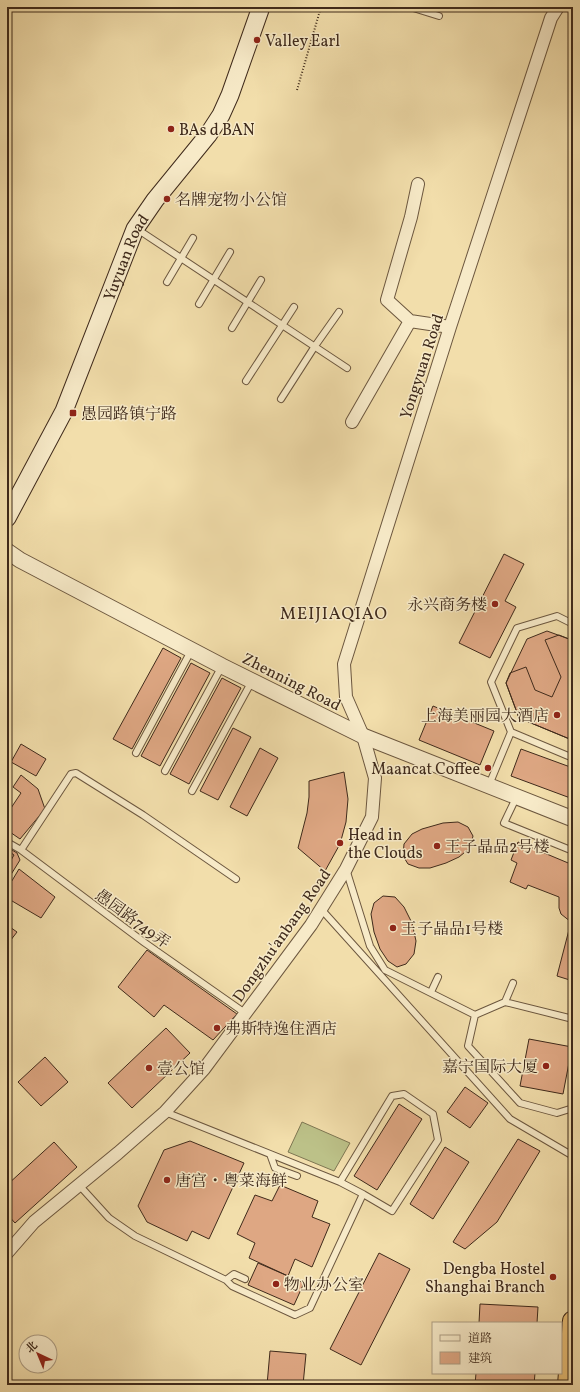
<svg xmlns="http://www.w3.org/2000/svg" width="580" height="1392" viewBox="0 0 580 1392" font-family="Vollkorn,'Noto Serif SC',serif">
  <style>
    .green { fill: #bcc188; stroke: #7e7652 }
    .building { fill: #dea783; stroke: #3f2a1b }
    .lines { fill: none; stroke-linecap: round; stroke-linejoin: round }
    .service-casing { stroke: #6c573f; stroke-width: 8 }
    .minor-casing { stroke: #6c573f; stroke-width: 14 }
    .tertiary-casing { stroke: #6c573f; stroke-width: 17 }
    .secondary-casing { stroke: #3f2a1b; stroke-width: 19 }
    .trunk-casing { stroke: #3f2a1b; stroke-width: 22 }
    .path { stroke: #3f2a1b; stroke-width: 2; stroke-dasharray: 1 2; stroke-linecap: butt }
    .service { stroke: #f7eac8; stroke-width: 6 }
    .minor { stroke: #f7eac8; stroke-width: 12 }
    .tertiary { stroke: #f7eac8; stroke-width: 15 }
    .secondary { stroke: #f7eac8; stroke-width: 17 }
    .trunk { stroke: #e9bf76; stroke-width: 20 }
    .poi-dot { fill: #8f2418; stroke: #f7eac8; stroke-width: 1.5 }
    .labels { text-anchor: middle; stroke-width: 3; stroke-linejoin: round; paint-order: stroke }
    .poi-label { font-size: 16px; fill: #3f2a1b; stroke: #f7eac8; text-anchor: start }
    .street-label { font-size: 16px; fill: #3f2a1b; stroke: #f7eac8 }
    .neighbourhood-label { font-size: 17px; letter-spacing: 1px; fill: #3f2a1b; stroke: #f7eac8 }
  </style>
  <rect width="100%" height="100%" fill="#f2deab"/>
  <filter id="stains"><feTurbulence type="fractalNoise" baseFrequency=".005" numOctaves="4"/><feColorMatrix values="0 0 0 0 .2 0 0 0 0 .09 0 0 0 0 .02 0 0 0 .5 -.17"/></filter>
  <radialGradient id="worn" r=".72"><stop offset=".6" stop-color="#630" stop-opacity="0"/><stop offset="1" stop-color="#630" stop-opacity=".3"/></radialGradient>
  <!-- green -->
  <path class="green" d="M302,1122L350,1143L334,1171L288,1152Z"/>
  <!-- building -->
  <path class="building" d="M504,554L524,564L505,601L516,607L490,658L459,643Z
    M547,631L569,639L573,638L572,740L519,718L506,683L527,639Z
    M559,635L569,639L573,648L572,740L519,718L506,683L510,673L526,667L535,690L552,697L561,677L545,640Z
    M163,648L181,658L132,749L113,739Z
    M191,663L210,673L160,766L141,756Z
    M222,678L241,688L189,784L170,774Z
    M433,706L494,731L480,765L419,740Z
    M233,728L251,737L218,800L200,791Z
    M21,744L46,759L36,776L11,762Z
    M260,748L278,758L247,816L230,807Z
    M521,749L573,768V799L511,776Z
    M344,772L348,799L346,822L340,844L325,871L298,848L307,813L309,797V781Z
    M21,775L38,789L45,809L20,839L7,830V814L21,793L13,787Z
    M458,822L468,827L473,836L470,848L459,857L446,863L430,868H419L408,864L403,856L404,844L412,834L422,829L443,823Z
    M518,842L573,865V981L557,976L571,922L561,914L559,908V897L528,885L526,889L510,882L517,863L511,860Z
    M7,847L17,853L20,860L7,881Z
    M7,850L14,855L7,867Z
    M19,869L55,897L41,918L7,898V889Z
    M383,896L395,897L404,907L412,923L416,941L414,954L406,964L397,967L388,961L380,949L374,932L371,914L374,903Z
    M7,925L17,932L7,945Z
    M147,950L237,1014L213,1040L164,1005L154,1017L118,987Z
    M166,1028L190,1053L132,1108L108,1083Z
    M529,1039L572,1047L563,1094L520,1086Z
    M45,1057L68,1082L41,1106L18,1082Z
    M465,1087L488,1103L470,1128L447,1112Z
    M399,1104L422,1119L377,1190L354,1176Z
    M518,1139L540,1151L497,1222L465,1249L453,1242Z
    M190,1141L244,1163L209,1239L192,1231L187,1241L147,1222L138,1206L164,1150Z
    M54,1142L77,1167L15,1223L7,1214V1185Z
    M445,1147L469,1162L433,1219L410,1204Z
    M280,1185L318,1201L312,1217L330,1224L312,1267L295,1259L288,1276L249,1258L255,1243L237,1234L255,1195L272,1201Z
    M379,1253L410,1269L361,1365L330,1349Z
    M258,1263L304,1283L294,1305L248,1285Z
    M480,1304L538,1307L537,1323H479Z
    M270,1351L306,1354L303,1385H267Z
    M476,1373H535L534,1385H475Z"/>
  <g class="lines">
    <defs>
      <path id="service" d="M410,7L439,16
        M137,229L347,368
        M167,282L193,238
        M199,304L230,252
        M232,328L261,280
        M246,381L294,307
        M281,399L315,346L339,312
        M511,732L573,758
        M136,753L191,651
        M165,771L222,666
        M489,785L511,732L491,682L517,628L557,616L573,624
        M192,791L252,681
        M516,798L504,823L573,851
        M7,842L21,850L145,943L245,1013
        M21,850L71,774L76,773L143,815L236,879
        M346,869L370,946L385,970L475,1015L505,1002L573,1019
        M321,909L510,1119L573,1156
        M431,992L438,977
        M505,1002L513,983
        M475,1015L468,1046L520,1103L557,1113L573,1108
        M270,1154L275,1168L297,1176
        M340,1182L392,1096L404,1094L433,1114L438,1140L392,1211L363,1194
        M79,1185L109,1218L135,1236L226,1280L232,1286L295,1315L310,1308L363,1194L340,1182L165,1112
        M226,1280L234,1274L245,1279"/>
      <path id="minor" d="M418,184L411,217L387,300L410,321L450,327
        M352,422L410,321
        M7,1253L34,1222L118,1153L165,1112L204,1069L311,925L346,869L372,817L375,778L363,736L346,697L344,664L450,327L551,18L558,7"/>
      <path id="tertiary" d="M7,551L20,560L222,666L363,736L573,819"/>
      <g id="secondary">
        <path id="s1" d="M7,518L64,411L135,229L155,200L208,135L221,115L230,95L261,7"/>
      </g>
      <path id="trunk" d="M568,1385L573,1321"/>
    </defs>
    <!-- service casing -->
    <use href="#service" class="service-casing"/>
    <!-- minor casing -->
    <use href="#minor" class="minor-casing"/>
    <!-- tertiary casing -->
    <use href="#tertiary" class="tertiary-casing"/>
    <!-- secondary casing -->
    <use href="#secondary" class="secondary-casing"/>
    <!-- trunk casing -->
    <use href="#trunk" class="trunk-casing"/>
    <!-- path -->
    <path class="path" d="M297,90L321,7
      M7,1226L11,1231"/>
    <!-- service -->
    <use href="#service" class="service"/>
    <!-- minor -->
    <use href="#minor" class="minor"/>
    <!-- tertiary -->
    <use href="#tertiary" class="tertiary"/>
    <!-- secondary -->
    <use href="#secondary" class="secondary"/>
    <!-- trunk -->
    <use href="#trunk" class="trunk"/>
  </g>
  <!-- markers -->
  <g class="poi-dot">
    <circle cx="257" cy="40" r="4"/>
    <circle cx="171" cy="129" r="4"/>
    <circle cx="167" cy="199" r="4"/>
    <rect x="69" y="409" width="8" height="8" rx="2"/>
    <circle cx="495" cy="604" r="4"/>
    <circle cx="557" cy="715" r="4"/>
    <circle cx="488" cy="768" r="4"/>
    <circle cx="340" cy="843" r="4"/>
    <circle cx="437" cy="846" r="4"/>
    <circle cx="393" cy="928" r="4"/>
    <circle cx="217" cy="1028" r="4"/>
    <circle cx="546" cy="1066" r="4"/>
    <circle cx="149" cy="1068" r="4"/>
    <circle cx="167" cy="1180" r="4"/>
    <circle cx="553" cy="1277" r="4"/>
    <circle cx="276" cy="1284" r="4"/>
  </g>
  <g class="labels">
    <!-- poi labels -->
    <g class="poi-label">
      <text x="265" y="46">Valley Earl</text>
      <text x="179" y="135">BAs d BAN</text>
      <text x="175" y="205">名牌宠物小公馆</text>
      <text x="81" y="419">愚园路镇宁路</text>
      <text x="487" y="610" text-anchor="end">永兴商务楼</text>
      <text x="549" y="721" text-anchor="end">上海美丽园大酒店</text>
      <text x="480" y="774" text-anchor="end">Maancat Coffee</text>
      <text x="348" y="840">Head in<tspan x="348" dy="18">the Clouds</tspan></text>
      <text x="445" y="852">王子晶品2号楼</text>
      <text x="401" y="934">王子晶品1号楼</text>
      <text x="225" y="1034">弗斯特逸住酒店</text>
      <text x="538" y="1072" text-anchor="end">嘉宁国际大厦</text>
      <text x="157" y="1074">壹公馆</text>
      <text x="175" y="1186">唐宫・粤菜海鲜</text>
      <text x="545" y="1274" text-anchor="end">Dengba Hostel<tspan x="545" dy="18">Shanghai Branch</tspan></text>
      <text x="284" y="1290">物业办公室</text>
    </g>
    <!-- street labels -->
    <g class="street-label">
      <text dy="6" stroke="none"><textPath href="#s1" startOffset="287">Yuyuan Road</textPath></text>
      <text transform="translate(421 366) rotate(-72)" y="6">Yongyuan Road</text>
      <text transform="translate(292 681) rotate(27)" y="6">Zhenning Road</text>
      <text transform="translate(133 918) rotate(36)" y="6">愚园路749弄</text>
      <text transform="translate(281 935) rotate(-55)" y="6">Dongzhu'anbang Road</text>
    </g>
    <!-- neighbourhood labels -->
    <g class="neighbourhood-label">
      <text x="334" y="619">MEIJIAQIAO</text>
    </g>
  </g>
  <!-- margin -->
  <rect width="580" height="1392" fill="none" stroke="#f2deab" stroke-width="24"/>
  <rect x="8" y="8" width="564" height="1376" fill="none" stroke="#3f2a1b" stroke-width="2"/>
  <rect x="12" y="12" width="556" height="1368" fill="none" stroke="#3f2a1b"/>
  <!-- legend -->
  <rect x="432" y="1322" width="130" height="52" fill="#f7eac8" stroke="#ad9d83"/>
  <rect x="440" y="1335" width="20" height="6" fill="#f7eac8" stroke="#ad9d83"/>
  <text x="468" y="1342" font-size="12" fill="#3f2a1b">道路</text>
  <rect x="440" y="1352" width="20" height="12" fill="#dea783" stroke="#ad9d83"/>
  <text x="468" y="1362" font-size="12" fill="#3f2a1b">建筑</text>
  <!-- north arrow -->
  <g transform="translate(38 1354) rotate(316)"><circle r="19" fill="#f7eac8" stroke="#ad9d83"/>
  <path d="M0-3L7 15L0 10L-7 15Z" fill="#8f2418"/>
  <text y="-6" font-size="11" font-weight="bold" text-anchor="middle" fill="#3f2a1b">北</text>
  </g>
  <rect width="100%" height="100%" filter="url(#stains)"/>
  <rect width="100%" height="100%" fill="url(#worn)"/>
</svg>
